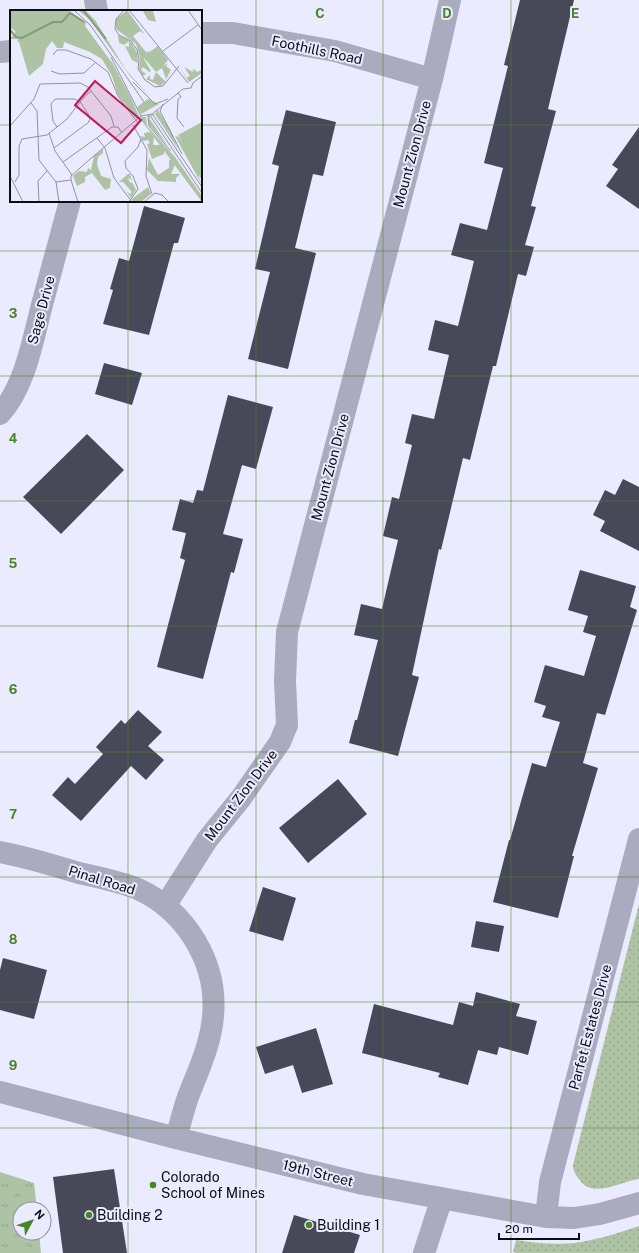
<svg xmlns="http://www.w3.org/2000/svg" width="639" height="1253" viewBox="0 0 639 1253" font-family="'Public Sans',sans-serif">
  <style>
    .grass { fill: url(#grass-dots) }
    .park { fill: url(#park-tufts) }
    .building { fill: #484958 }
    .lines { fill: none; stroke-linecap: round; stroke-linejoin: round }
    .minor { stroke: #aaabbe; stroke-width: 22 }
    .grid { fill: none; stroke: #468424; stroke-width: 1; stroke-opacity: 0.55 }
    .poi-dot { fill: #468424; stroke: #eaebfe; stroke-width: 1.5 }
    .labels { text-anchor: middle; stroke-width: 4; stroke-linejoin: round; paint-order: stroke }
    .street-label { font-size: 14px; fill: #0c0d13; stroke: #eaebfe }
    .poi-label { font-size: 14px; fill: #0c0d13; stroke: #eaebfe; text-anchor: start }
    .inset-river { fill: none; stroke: #829d77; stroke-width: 2 }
    .inset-road { fill: none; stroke: #9192a0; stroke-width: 1 }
    .view { fill: #c2185b; fill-opacity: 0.15; stroke: #c2185b; stroke-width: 2 }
    .inset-edge { fill: none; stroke: #0c0d13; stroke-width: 2 }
    .grid-label { font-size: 13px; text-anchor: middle; font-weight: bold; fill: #468424; stroke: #eaebfe; stroke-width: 4; stroke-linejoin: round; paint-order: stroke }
  </style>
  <defs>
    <pattern id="grass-dots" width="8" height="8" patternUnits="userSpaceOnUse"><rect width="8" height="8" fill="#adc3a4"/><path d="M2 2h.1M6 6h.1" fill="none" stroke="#94a68c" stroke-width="1.8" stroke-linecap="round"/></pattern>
    <pattern id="park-tufts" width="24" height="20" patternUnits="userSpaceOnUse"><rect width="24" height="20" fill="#adc3a4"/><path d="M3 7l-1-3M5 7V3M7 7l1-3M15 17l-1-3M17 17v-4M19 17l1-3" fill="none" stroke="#94a68c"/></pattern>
  </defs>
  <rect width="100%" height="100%" fill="#eaebfe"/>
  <!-- grass -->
  <path class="grass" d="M639,904V1179C621,1181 592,1200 579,1179C576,1175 573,1171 573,1165Z
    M639,1226V1253H517L513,1252L516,1240C541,1244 567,1246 591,1240C607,1237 623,1231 639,1226Z"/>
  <!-- park -->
  <path class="park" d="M0,1172L34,1183L37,1209H20V1233H39L41,1253H0Z"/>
  <!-- building -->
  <path class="building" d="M520,0H574L548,109L556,111L531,206L536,207L525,245L534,247L526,276L518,274L496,366H493L470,460L463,458L441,550L439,549L412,675L419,677L398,756L349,743L355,720H357L378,640L354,635L361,604L382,609L398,540L383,536L392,497L399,499L412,445L405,443L412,414L434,419L449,355L428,350L435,320L458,326L474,261L451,255L460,223L487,230L503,168L484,163L508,66L504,65Z
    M286,110L336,122L323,176L313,174L295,248L316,253L288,369L248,359L270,272L255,269L279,166L272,164Z
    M639,127V209L606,186L618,169L612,165Z
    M144,206L185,218L178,243H174L149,335L103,324L113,290L110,289L119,258L129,261Z
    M104,363L142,373L132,405L95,394Z
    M228,395L273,407L256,469L242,465L223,534L243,539L234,573L231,572L203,679L157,667L185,560L180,558L186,533L172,530L180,499L193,503L197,490L203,491Z
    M87,434L124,470L61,534L23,497Z
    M623,479L639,487V551L600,531L605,521L593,515L605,490L615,495Z
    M580,570L636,586L630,607L637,610L605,715L597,713L583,763L598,768L572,856H574L558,918L493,902L509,840H510L532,763L546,767L560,722L542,717L546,706L534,702L545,665L584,676L596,636L583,632L588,616L568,610Z
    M138,710L162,732L148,746L164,760L146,780L131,766L81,821L52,795L68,777L75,784L103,754L96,747L121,720L125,724Z
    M338,779L367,814L308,863L279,828Z
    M263,887L296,898L283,941L249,931Z
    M476,921L504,926L499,952L471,947Z
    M3,958L47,970L34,1019L0,1010V970Z
    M476,992L520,1004L516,1016L537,1021L528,1055L499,1047L497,1055L478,1050L468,1085L438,1077L440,1073L362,1053L374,1004L453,1025L459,1002L473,1006Z
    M316,1028L333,1084L302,1093L293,1065L265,1074L256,1047Z
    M114,1169L127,1253H63L53,1177Z
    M294,1215L360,1235L354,1253H282Z"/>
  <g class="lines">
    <!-- minor -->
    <path class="minor" d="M95,0L97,11
      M201,33H233L335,51L432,79
      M0,52L11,51
      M0,414C26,385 33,338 43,301C52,268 61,234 70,201
      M0,852C27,857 53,865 79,873C97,877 121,882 138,889C186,911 218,963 213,1016C211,1044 198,1071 188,1097C183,1111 180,1125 176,1138
      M165,906L207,840L241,798L280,742L287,725L285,681L287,632L432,79L450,0
      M0,1092L176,1138L363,1184L546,1217L574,1218L600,1214L639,1203
      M546,1217L550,1182L639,839
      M424,1253L442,1198"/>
  </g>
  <!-- grid -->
  <path class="grid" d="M128,0V11M256,0V1253M383,0V1253M511,0V1253M0,125H11M201,125H639M128,201V1253M0,251H639M0,376H639M0,501H639M0,626H639M0,752H639M0,877H639M0,1002H639M0,1128H639"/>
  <!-- markers -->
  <g class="poi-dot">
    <circle cx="153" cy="1185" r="4"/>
    <circle cx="89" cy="1215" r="4"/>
    <circle cx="309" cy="1225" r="4"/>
  </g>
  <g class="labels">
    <!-- street labels -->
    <g class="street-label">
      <text transform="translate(317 50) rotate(12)" y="5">Foothills Road</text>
      <text transform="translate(412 154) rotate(-75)" y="5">Mount Zion Drive</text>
      <text transform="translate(41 310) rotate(-75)" y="5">Sage Drive</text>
      <text transform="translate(330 467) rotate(-75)" y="5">Mount Zion Drive</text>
      <text transform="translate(241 795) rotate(-53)" y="5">Mount Zion Drive</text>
      <text transform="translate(102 880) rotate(17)" y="5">Pinal Road</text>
      <text transform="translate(590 1027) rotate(-75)" y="5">Parfet Estates Drive</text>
      <text transform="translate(318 1173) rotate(14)" y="5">19th Street</text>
    </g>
    <!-- poi labels -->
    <g class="poi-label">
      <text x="161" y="1182">Colorado<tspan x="161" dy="16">School of Mines</tspan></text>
      <text x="97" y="1220">Building 2</text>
      <text x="317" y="1230">Building 1</text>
    </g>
  </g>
  <!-- overview -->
  <g transform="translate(10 10)">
    <rect width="192" height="192" fill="#eaebfe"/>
    <path d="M0,0H58L76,12L75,16L103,54L121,88L129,106L127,109L108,85L102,66L92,49L80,42L54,32L53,38H47L42,31L36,39L33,54L19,66L6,22L0,17ZM68,0H75L85,10L116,60L142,89L120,66L80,10ZM117,0L135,25L130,21L123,26L136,42L140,41L135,45L148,36L158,50L153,56L158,53L156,56L161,60L156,69L152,58L146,62L156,72L150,76L136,69L140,65V69L143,70L146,62L134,48L135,45L134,49L141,61L139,62L133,57L131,60L136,64L133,66L129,59L130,48L126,34L106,19V9ZM135,0L143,1L146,12L138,10L133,1ZM108,25L117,29L121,32L123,36L127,43L128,53L122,50L115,36L119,37V31L114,35L109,33ZM170,57L176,68L180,66L174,57L183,62V59L188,62L190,60L192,63L179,72ZM147,99L160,119L162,123L157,119L162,124L168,139L145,104L139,108L158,136L139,115L138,106L146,103ZM131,107H136L137,116L165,147L192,186V192L132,111L127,114ZM192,112V169L188,165L192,175L165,126L169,127L172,134L170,128L168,125ZM118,164H120L122,171L118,167L120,173L122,172L126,180L121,188L116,181L120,184L122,182L113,172H109ZM138,177L141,184L131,192H123L122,189Z" fill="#adc3a4"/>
    <path d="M7,0L18,13V23L19,19L28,15L36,16L37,10L42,14L39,19L7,32L8,29H0L12,14ZM140,122L144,127L143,135H151L155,139L154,144L142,149L137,134L140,133L138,130L133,131L130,126L135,127L134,123ZM93,139V143L88,147L87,154L91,166L101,169L100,178L95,180L82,163L75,167V172L67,176L63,166L69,161L77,162L78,158L81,160L84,146ZM139,148L148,165L159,158V150H167L161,164H170L166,168V172L148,171L137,160Z" fill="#adc3a4"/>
    <path d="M138,89L149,94L131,104L127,97Z" fill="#adc3a4"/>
    <path d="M116,3L128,20L120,26L107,9ZM147,38L156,51L145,59L136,45Z" fill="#adc3a4"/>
    <path class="inset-river" d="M73,0L96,29M0,20L6,27L12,28L43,12H52L60,3L74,12"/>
    <path class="inset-road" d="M64,0L81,16L134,92M114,0L106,9L105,19L109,25L121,31L127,40L129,50L128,59L135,70L145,77L153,76L169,56M119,0L178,73M178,0L192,20M153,41L188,15M43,45L47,40H56L81,49L98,62L108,86L127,112M101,47L131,106M41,61L50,64L74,63L85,53M123,72L145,94L158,89M168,83L171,87L168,89L167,108L174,117M21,93L27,101L29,150L46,172L61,170M153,94L150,101L172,144M138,105L139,116L161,141M143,105L192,177M131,106L142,104L173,79L181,78L183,73L192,66M141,107L192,183M123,115L137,140L136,166L142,184M0,116L24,89L30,74L70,73L78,77L101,106L104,116M39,123L45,141L62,165M87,128L95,138L104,168L122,192M44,138L79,112L80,107L71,93L65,89H45L41,94L43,111L47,117M53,152L102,117H108L112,123M0,166L13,192M61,170V166L79,150L131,106M61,170L68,192M5,172L9,165V136L12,129L37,125L57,109L74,87L81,81M46,172L49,192M29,192L28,171L37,161M119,192L128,179L123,166L116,158L115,151L128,137L131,129M134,192L145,183L152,185L159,192"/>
    <path class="view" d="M85,71L131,110L111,133L65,95Z"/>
    <rect width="192" height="192" class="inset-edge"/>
  </g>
  <g class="grid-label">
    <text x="320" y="18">C</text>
    <text x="447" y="18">D</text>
    <text x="575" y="18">E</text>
    <text x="13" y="318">3</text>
    <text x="13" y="443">4</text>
    <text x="13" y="568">5</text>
    <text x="13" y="694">6</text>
    <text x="13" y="819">7</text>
    <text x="13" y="944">8</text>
    <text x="13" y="1070">9</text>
  </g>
  <!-- north arrow -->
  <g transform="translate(32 1221) rotate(50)"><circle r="19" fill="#eaebfe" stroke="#9192a0"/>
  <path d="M0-3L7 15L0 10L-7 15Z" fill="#468424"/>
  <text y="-6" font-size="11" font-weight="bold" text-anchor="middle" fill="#0c0d13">N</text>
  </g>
  <!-- scale -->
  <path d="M499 1233v6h80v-6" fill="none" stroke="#0c0d13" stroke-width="2"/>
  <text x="505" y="1233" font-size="12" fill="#0c0d13" stroke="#eaebfe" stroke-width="3" paint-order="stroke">20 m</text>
</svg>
